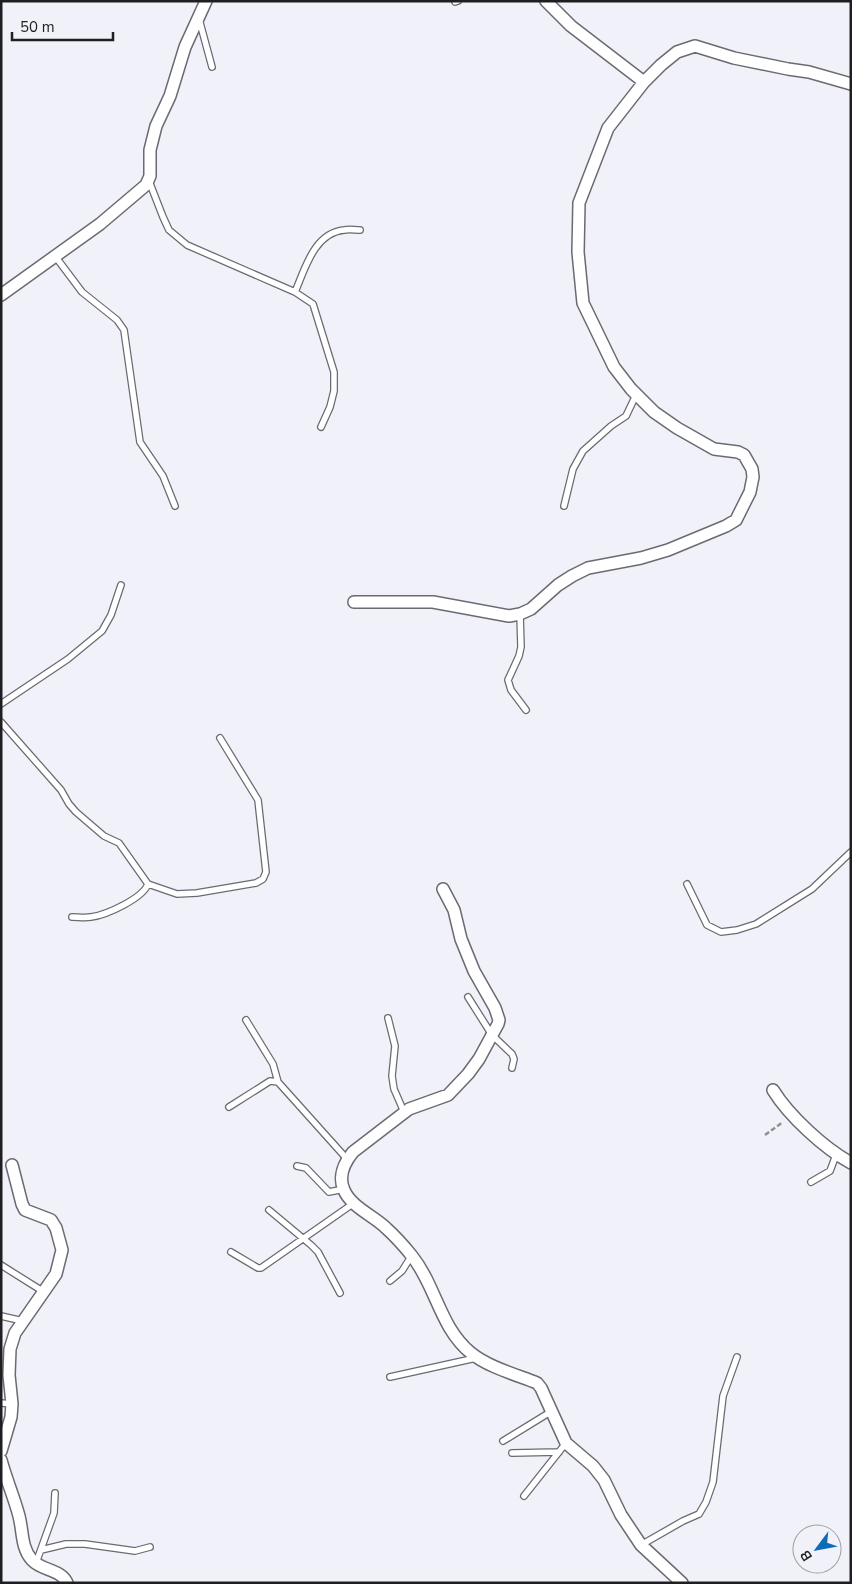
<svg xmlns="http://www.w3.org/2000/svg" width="852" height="1584" viewBox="0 0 852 1584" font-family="'Nunito Sans',sans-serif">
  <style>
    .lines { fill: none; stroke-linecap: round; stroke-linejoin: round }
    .service-casing { stroke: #6a6a71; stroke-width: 8 }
    .minor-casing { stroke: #6a6a71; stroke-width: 14 }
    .path { stroke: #8e8e94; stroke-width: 2.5; stroke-dasharray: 5 2.5; stroke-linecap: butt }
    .service { stroke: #fff; stroke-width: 5.5 }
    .minor { stroke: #fff; stroke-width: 11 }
  </style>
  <rect width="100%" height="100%" fill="#f1f1f9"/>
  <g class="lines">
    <defs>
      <path id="service" d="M455,2L458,1
        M199,19L212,67
        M149,181L163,217L169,230L187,245L295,292L313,304L334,372V391L330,407L321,427
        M55,256L82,292L117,320L124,330L140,442L163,476L175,506
        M295,292C305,269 314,233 344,230C349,229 355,230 360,230
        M564,506L573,469L583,451L611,426L626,416L636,395
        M520,614L521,647L519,656L508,680L511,690L526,710
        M1,704L68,659L102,631L111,615L121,585
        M1,722L61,790L69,804L76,812L104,836L119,843L148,884C143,898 107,915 91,917C85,918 78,917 72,917
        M148,884L177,894L197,893L256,883L263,879L266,872L258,800L220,738
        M687,884L707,925L721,932L737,930L756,924L812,889L851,852
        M468,997L492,1035L512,1054L514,1059L512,1068
        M388,1018L395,1046L392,1076L394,1089L404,1112
        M246,1020L273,1064L278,1082
        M229,1107L270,1081L278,1082L347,1159
        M297,1166L306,1168L329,1192L344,1189
        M811,1182L830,1171L836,1155
        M269,1210L311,1245L318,1252L340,1293
        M231,1252L258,1268H261L354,1203
        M1,1265L44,1292
        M390,1281L402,1271L412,1255
        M1,1316L23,1321
        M390,1377L476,1358
        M1,1403L12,1404
        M503,1441L552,1411
        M512,1453L559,1452
        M524,1496L566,1443
        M641,1545L683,1521L699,1514L706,1502L713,1482L723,1396L737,1357
        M41,1550L66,1544H85L135,1551L150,1547
        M36,1563L54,1513L55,1493"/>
      <path id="minor" d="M546,1L571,26L644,82
        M1,295L100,224L146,185L150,176V150L156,126L170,96L185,47L206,1
        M354,602H433L509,616L520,614L531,609L558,585L572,576L588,568L641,558L668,550L726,526L736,520L750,492L753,477L752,469L744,455L738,452L714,449L677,428L654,412L631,389L614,367L583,303L578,252L579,203L608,128L644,82L661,65L677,52L695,46L734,58L788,69L809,72L851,84
        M443,889L454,910L461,939L474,971L495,1008L499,1020L498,1024L479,1059L468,1074L448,1095L409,1109L353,1152C344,1163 338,1177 344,1190C351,1207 374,1216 386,1228C396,1237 404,1246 412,1256C436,1286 440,1328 471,1353C488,1367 517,1375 537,1383L541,1388L566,1443L593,1466L604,1480L621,1515L641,1545L682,1583
        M773,1090C789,1116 824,1148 851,1163
        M1,1451L11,1417L12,1404L9,1375L10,1349L15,1333L56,1274L62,1250L56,1228L51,1220L25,1210L22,1204L12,1165
        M1,1460C6,1479 14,1497 19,1516C23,1531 21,1548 32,1560C42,1571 61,1569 67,1583"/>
    </defs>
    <!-- service casing -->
    <use href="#service" class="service-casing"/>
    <!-- minor casing -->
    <use href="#minor" class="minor-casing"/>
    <!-- path -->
    <path class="path" d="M765,1135L783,1122"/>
    <!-- service -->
    <use href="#service" class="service"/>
    <!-- minor -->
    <use href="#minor" class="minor"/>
  </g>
  <!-- border -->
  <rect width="852" height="1584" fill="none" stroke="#1f1f22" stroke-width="5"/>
  <!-- north arrow -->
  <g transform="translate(817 1549) rotate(238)"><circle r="24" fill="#f1f1f9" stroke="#9d9da3"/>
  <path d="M0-4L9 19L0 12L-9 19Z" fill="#0d6cb8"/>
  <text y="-8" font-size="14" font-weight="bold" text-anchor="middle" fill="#1f1f22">B</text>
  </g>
  <!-- scale -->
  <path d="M12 32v8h101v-8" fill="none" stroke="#1f1f22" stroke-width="2.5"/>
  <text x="20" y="32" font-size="15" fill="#1f1f22" stroke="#f1f1f9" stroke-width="4" paint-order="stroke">50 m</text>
</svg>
